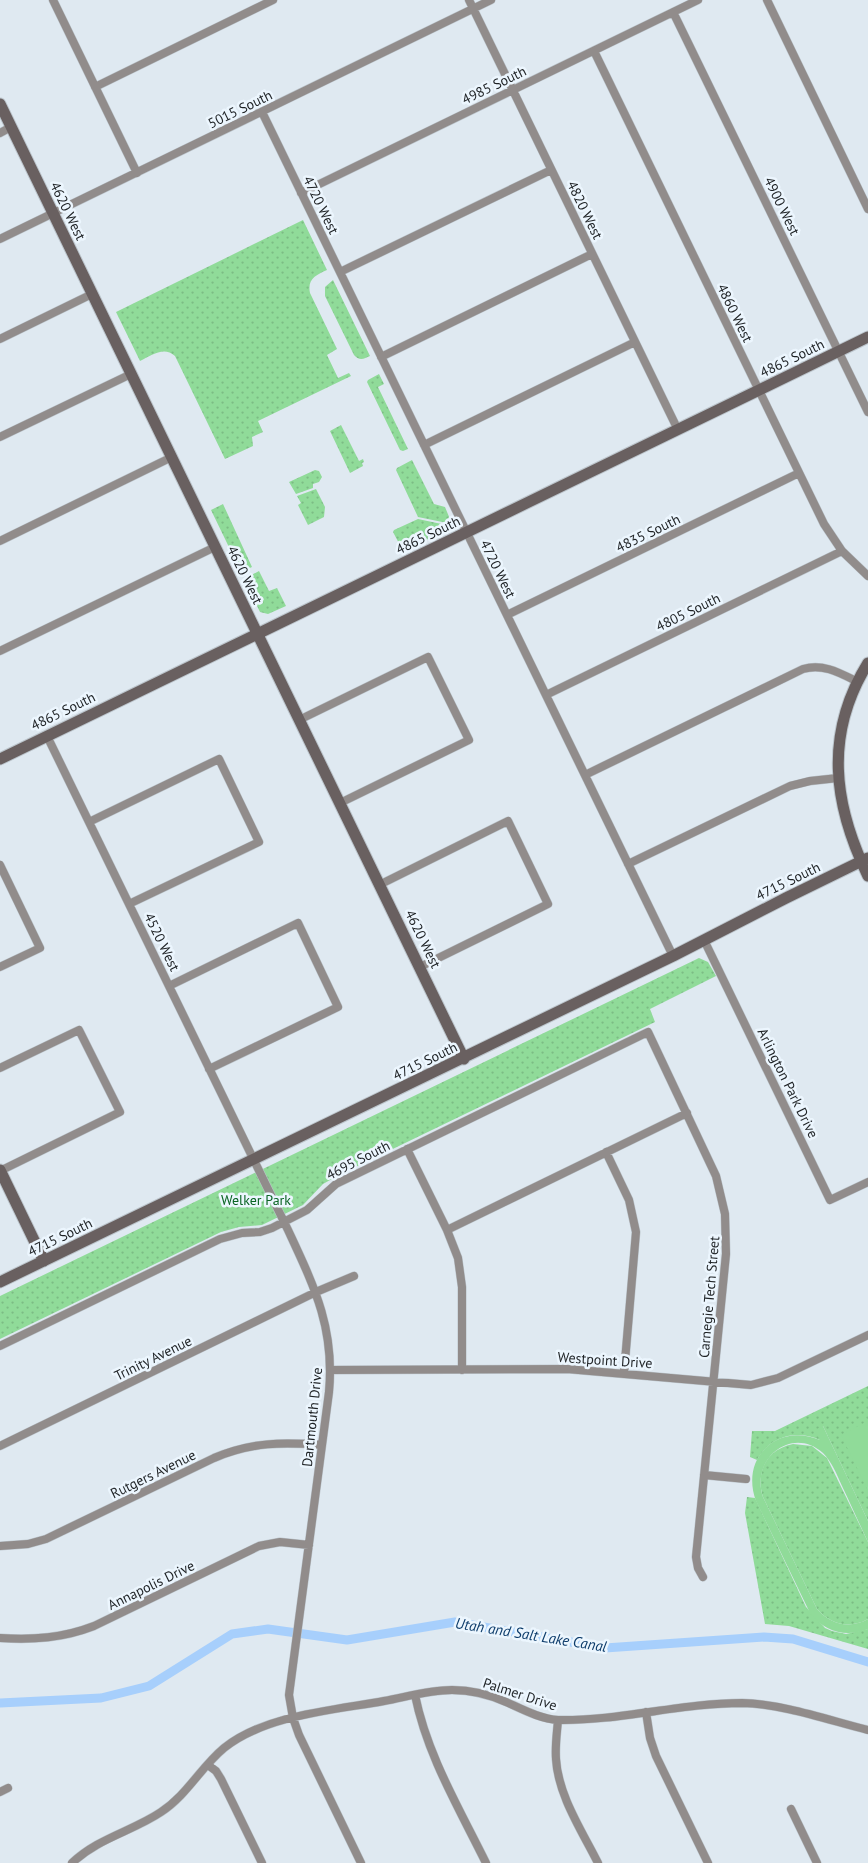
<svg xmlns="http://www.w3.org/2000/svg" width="868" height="1863" viewBox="0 0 868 1863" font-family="'PT Sans',sans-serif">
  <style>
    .green { fill: url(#green-dots) }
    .pitch { fill: #90db99 }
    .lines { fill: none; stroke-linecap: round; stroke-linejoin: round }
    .canal { stroke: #a7cffc; stroke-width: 9 }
    .street-casing { stroke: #bcc5cc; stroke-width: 9 }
    .secondary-casing { stroke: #bcc5cc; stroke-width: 13 }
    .street { stroke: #918c8b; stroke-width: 8 }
    .secondary { stroke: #696060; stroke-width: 11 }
    .labels { text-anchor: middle; stroke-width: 5; stroke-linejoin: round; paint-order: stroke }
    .street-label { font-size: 14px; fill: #1e2225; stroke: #ecf6fe }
    .park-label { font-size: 14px; fill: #0b6525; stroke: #ecf6fe }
    .water-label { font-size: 15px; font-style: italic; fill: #0d3c6b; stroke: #ecf6fe }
  </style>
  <defs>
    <pattern id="green-dots" width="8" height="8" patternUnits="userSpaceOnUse" patternTransform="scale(1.25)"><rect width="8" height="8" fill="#90db99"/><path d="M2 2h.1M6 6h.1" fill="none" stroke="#7cbc84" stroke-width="1.8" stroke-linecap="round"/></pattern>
  </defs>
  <rect width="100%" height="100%" fill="#dfe9f1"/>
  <!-- green -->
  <path class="green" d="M303,220L327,270C316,275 307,279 310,293L337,349L327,355L338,378L349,373L351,376L258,421L263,432L252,437L253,446L225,459L175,356C164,346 152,355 140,361L116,312Z
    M333,280L370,356C364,359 359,361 354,355L325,296V287Z
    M379,374L384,384L378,387L408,449L403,451L400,450L367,382L368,380Z
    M341,425L359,461L363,459L364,462L362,463L363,466L350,473L330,431Z
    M412,460L434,504L445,507L452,524L418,517L396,470L397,468Z
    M315,470L319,471L322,477L319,482L313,484V488L296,494L289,482Z
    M316,489L325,507L324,517L308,525L298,505L301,503L297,496Z
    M223,504L252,567L241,572L211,510Z
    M418,519L451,526L447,530L403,551L393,532L394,530Z
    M259,571L269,591L277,588L286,606L268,614L260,612L244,579Z
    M699,958L708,962L716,976L650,1009L655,1022L339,1175L323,1184L303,1205L262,1225L239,1227L221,1232L0,1339V1296Z
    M868,1386V1521L823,1426L820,1440C796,1429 770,1436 757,1460L750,1457L752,1431H775Z
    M793,1444L812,1446L827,1458L868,1542V1619C850,1629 831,1625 817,1609L763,1497C755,1472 767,1449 793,1444Z
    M747,1497L755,1498L806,1607L825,1628L832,1631L846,1634L868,1629V1649L789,1626L765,1624L745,1513Z"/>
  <!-- pitch -->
  <path class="pitch" d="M868,1421V1491L841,1435Z
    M823,1426L868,1521V1542C859,1523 851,1505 842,1486C837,1475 832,1462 823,1453C792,1425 750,1459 763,1497L817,1609C831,1625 850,1629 868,1619V1629C846,1638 825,1632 810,1613L756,1501C740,1458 777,1422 820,1440L815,1430Z"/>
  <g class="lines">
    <!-- canal -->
    <path class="canal" d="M0,1703L101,1698L149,1686L232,1634L268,1629L347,1640L455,1622L605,1648L764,1637L793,1639L868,1662"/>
    <defs>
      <path id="street" d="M53,0L137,173
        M469,0L678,430
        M767,0L868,209
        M673,12L868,412
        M594,51L824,524L842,551L868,576
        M95,87L273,0
        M262,112L673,956
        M0,133L11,127
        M301,193L698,0
        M0,239L491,0
        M340,272L551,170
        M0,339L92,294
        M381,357L592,254
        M0,437L131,374
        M424,445L635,342
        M0,541L172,457
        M507,615L799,473
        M0,651L215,547
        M546,695L842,551
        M299,720L428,657L469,740L340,803
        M47,736L288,1230C314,1286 335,1328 329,1392L289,1695L293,1718L299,1735L361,1863
        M585,775L803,669C823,663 840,673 858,682
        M89,822L219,759L259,842L129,904
        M628,864L790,786L810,781L838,778
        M0,865L40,948L0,967
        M379,885L508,821L548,904L420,967
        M704,940L830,1200L868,1182
        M169,986L298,923L338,1007L209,1069
        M0,1068L79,1030L120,1112L0,1171
        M407,1149L447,1230L458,1258L462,1287V1370
        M606,1152L629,1200L636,1232L624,1373
        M447,1230L687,1113
        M0,1346L220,1239L242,1233L260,1232L272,1228L307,1210L336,1184L648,1032L716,1176L725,1214L726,1254L696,1557L698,1568L703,1577
        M330,1370L567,1369L751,1385L778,1378L868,1335
        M0,1446L316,1292L354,1276
        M704,1475L746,1479
        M0,1546L28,1544L46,1539L214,1458C252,1442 282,1442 322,1445
        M0,1638C34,1640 63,1638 94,1626L259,1546L280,1542L309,1545
        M415,1695C427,1755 459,1808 486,1863
        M646,1712L650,1738L656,1756L708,1863
        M558,1720C557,1733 555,1745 556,1759C558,1795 582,1831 598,1863
        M208,1765L216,1771L221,1779L262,1863
        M0,1792L8,1788
        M791,1809L817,1863
        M72,1863C98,1838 133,1831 161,1812C187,1795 201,1767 224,1748C265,1715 334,1710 384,1701C406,1697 429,1690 452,1690C471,1690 488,1694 506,1702C522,1709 540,1719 558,1720C620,1721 681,1703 742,1703C783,1704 828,1720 868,1730"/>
      <path id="secondary" d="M0,104L464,1059
        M868,663C824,734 833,804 868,876
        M0,759L868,337
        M0,1170L44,1261
        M0,1282L673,956L786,898L868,858"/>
    </defs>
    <!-- street casing -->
    <use href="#street" class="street-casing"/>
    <!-- secondary casing -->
    <use href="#secondary" class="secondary-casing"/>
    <!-- street -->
    <use href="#street" class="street"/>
    <!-- secondary -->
    <use href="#secondary" class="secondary"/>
  </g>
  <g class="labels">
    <!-- street labels -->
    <g class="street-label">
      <text transform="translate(494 85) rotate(-26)" y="5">4985 South</text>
      <text transform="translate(240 109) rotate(-26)" y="5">5015 South</text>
      <text transform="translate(321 205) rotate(64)" y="5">4720 West</text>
      <text transform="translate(782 206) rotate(64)" y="5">4900 West</text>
      <text transform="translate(585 210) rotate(64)" y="5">4820 West</text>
      <text transform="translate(68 211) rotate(64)" y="5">4620 West</text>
      <text transform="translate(735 313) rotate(64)" y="5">4860 West</text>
      <text transform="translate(792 358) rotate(-26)" y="5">4865 South</text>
      <text transform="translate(648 533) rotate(-26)" y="5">4835 South</text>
      <text transform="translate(428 535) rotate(-26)" y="5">4865 South</text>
      <text transform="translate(498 569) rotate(64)" y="5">4720 West</text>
      <text transform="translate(245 575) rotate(64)" y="5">4620 West</text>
      <text transform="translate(688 612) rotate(-26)" y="5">4805 South</text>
      <text transform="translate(63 711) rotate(-26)" y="5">4865 South</text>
      <text transform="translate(788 881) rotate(-26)" y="5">4715 South</text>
      <text transform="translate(423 939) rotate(64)" y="5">4620 West</text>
      <text transform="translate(162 942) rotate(64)" y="5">4520 West</text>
      <text transform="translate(425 1061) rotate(-26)" y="5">4715 South</text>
      <text transform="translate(788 1083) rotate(64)" y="5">Arlington Park Drive</text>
      <text transform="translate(358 1160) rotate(-27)" y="5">4695 South</text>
      <text transform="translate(60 1237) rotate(-26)" y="5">4715 South</text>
      <text transform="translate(709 1297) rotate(-85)" y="5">Carnegie Tech Street</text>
      <text transform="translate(153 1358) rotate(-26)" y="5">Trinity Avenue</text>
      <text transform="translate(605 1360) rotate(4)" y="5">Westpoint Drive</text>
      <text transform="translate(312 1417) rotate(-84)" y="5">Dartmouth Drive</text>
      <text transform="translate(153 1474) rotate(-26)" y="5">Rutgers Avenue</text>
      <text transform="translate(151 1585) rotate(-26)" y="5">Annapolis Drive</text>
      <text transform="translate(520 1694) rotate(18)" y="5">Palmer Drive</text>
    </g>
    <!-- park labels -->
    <g class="park-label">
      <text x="256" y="1205">Welker Park</text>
    </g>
    <!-- water labels -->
    <g class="water-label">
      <text transform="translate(531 1635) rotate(9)" y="5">Utah and Salt Lake Canal</text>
    </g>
  </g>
</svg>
